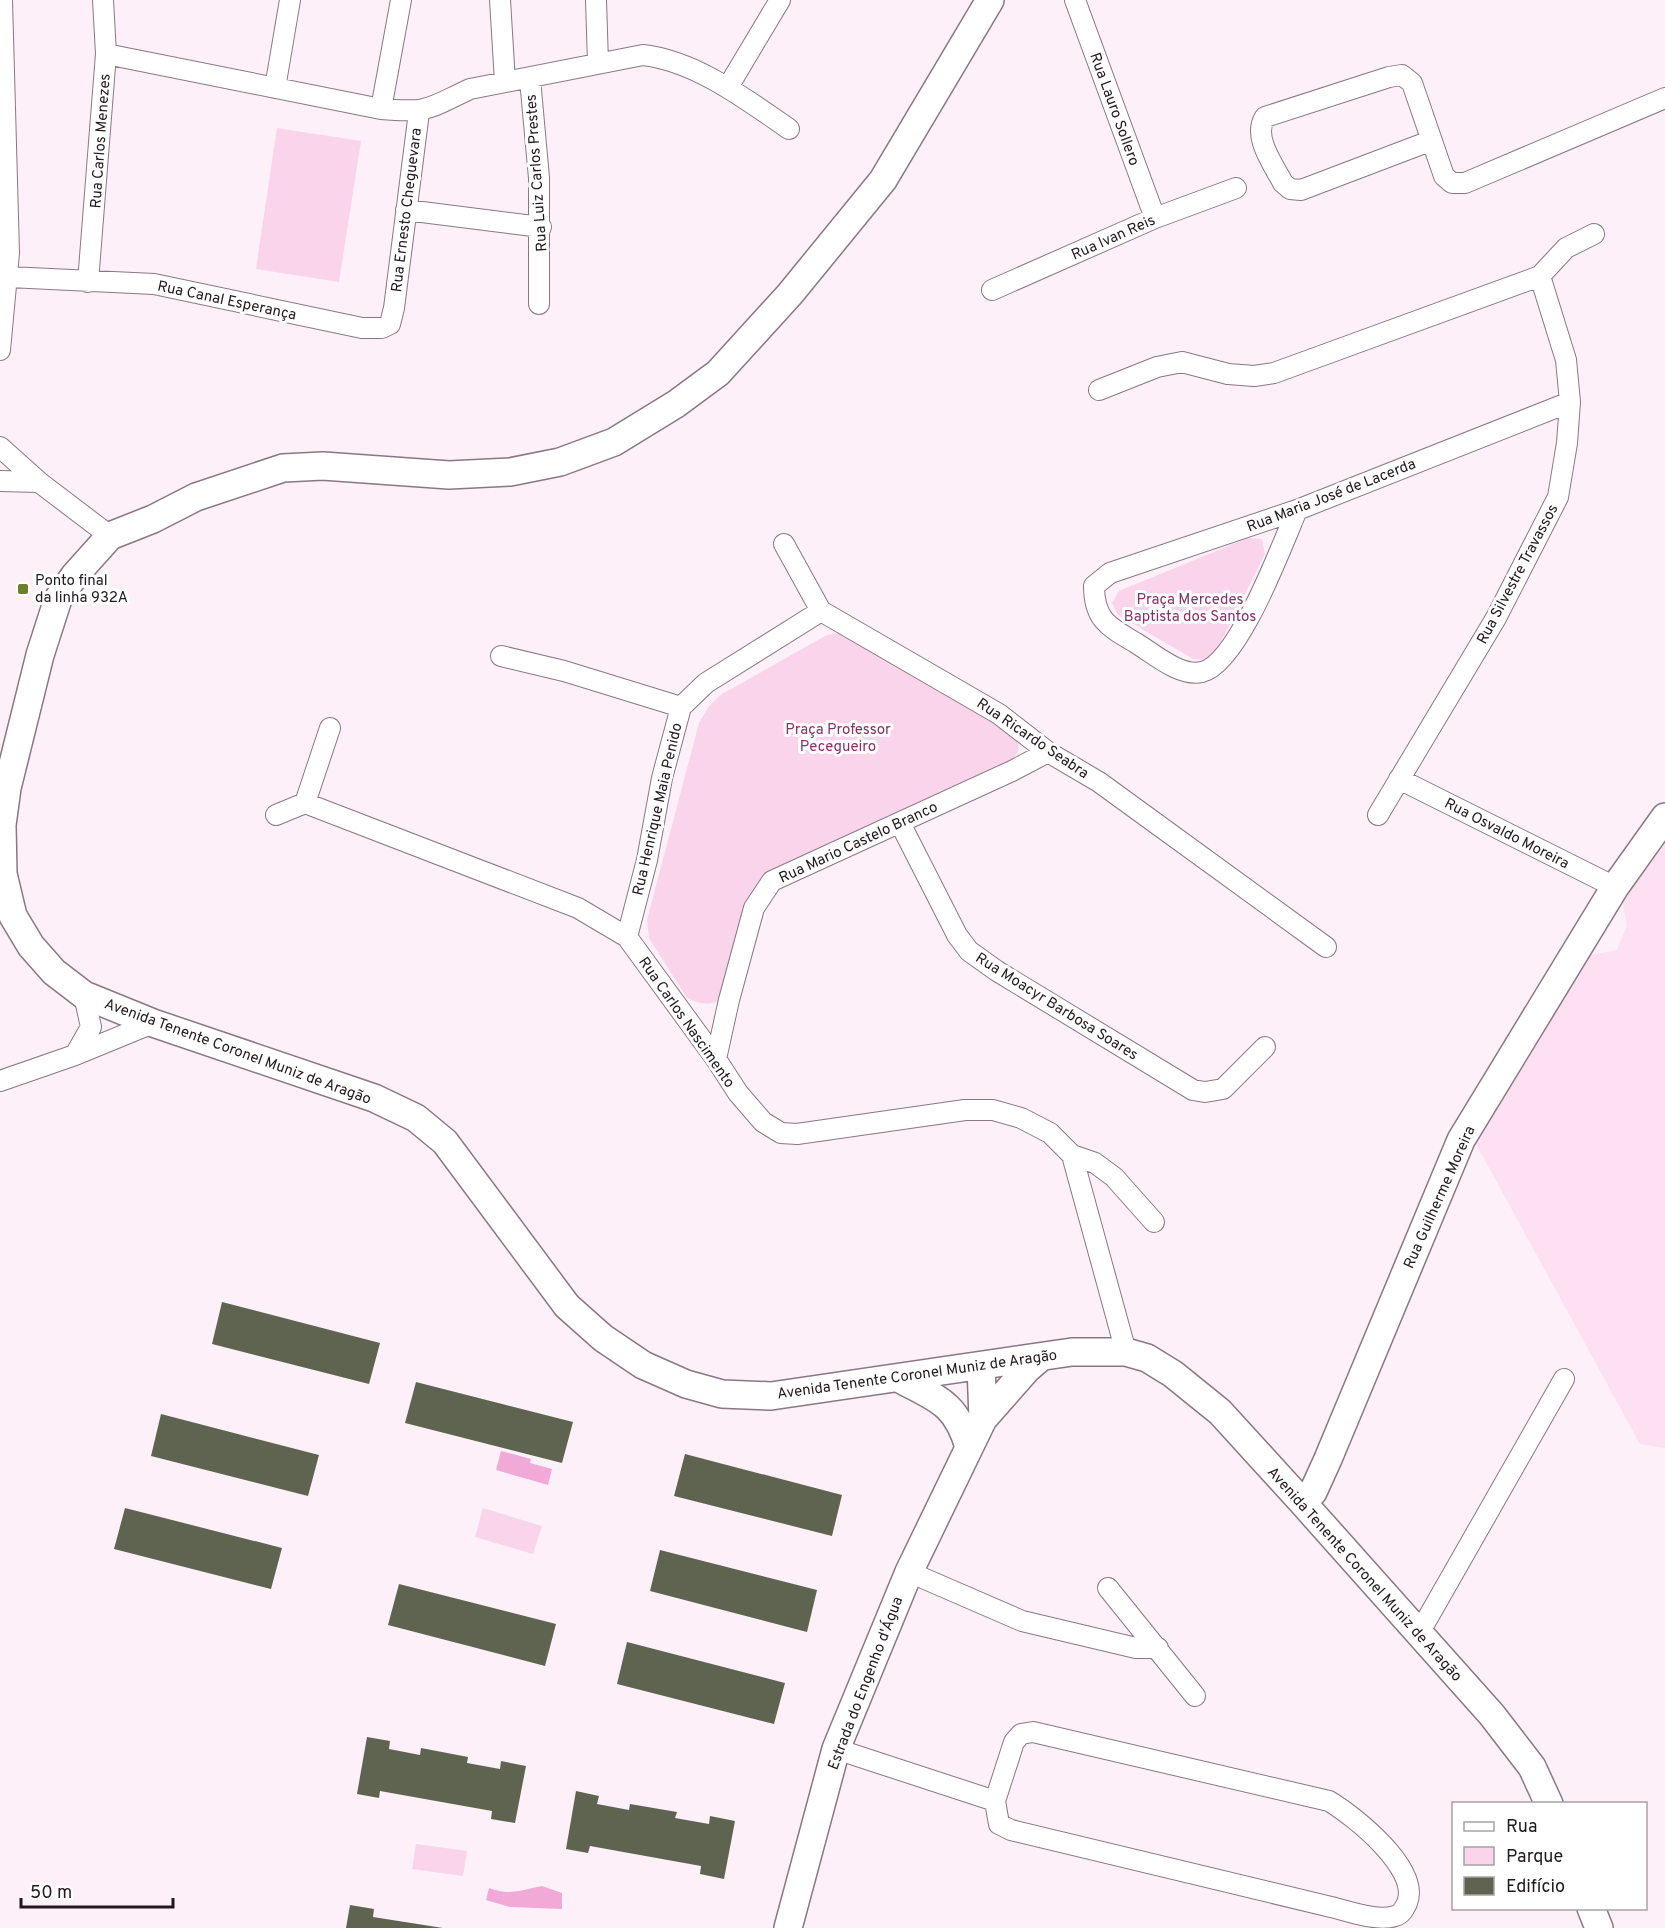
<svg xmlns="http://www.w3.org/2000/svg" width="1665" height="1928" viewBox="0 0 1665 1928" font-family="Overpass,sans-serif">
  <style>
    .built { fill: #fde0f2 }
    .green { fill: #fad4eb }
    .water { fill: #f1aad8 }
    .building { fill: #5f6451 }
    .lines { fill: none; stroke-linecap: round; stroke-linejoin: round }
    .street-casing { stroke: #8a7783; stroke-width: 22 }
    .secondary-casing { stroke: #8a7783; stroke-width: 30 }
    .street { stroke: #fff; stroke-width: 20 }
    .secondary { stroke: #fff; stroke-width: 27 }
    .poi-dot { fill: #6f7e2b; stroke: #fff; stroke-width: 2 }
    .labels { text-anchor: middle; stroke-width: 6; stroke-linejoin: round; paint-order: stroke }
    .street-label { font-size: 15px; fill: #21191e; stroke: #fff }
    .poi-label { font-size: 15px; fill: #21191e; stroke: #fff; text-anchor: start }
    .park-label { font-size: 15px; fill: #83326b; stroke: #fff }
  </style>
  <rect width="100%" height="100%" fill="#fdf0f8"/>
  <!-- built -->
  <path class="built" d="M1665,839V1448L1640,1444L1476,1144L1586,956L1617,950L1627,926L1622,899Z"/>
  <!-- green -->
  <path class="green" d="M277,128L361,141L339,282L256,269Z
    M1248,538L1262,539L1265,554L1216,652L1205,660L1193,659L1118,615L1112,603L1119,591Z
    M842,633L1013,733L1019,739L1018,752L1012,760L765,879L750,896L744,909L720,1000C708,1006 699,1004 687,998L649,938L647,920L699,723L709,706L722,694L827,635Z
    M483,1508L542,1526L533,1554L475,1537Z
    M416,1844L467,1851L463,1876L412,1869Z"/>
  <!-- water -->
  <path class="water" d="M501,1451L531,1459L530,1463L552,1469L548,1485L496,1470Z
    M542,1886L562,1893V1909L510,1907L486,1900L489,1888C509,1896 521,1890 542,1886Z"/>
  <!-- building -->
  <path class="building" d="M222,1302L380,1343L369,1384L212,1344Z
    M416,1382L573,1422L562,1463L405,1423Z
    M161,1414L319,1455L308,1496L151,1456Z
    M685,1454L842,1495L832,1536L674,1496Z
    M125,1508L282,1548L271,1589L114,1549Z
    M660,1550L817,1590L807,1632L650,1591Z
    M399,1584L556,1624L545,1666L388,1625Z
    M627,1642L785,1683L774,1724L617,1684Z
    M367,1737L390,1741L389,1749L420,1755L421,1748L468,1757L467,1763L500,1769L501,1761L526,1766L515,1823L491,1819L492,1811L380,1791L379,1798L357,1794Z
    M576,1791L599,1796L597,1804L629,1810L630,1804L677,1812L675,1818L709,1824L710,1816L735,1821L724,1879L700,1874L701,1866L590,1846L588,1853L566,1849Z
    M350,1905L374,1909L373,1917L443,1928H346Z"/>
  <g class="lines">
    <defs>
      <path id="street" d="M500,0L505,82
        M596,0L598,63
        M1075,0L1155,218
        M106,54L381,109C430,113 427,109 470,89L643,55C696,61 747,100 789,129
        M530,79L539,178V304
        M728,87L780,0
        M275,88L290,0
        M381,109L401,0
        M1430,141L1301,190L1290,189L1283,183C1274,165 1252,137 1265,117L1389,77L1402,75L1412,83L1444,176L1452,183H1465L1665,98
        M406,210L541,227
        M9,277L154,284L362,328H382L390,324L394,308L419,112
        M88,282L106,54L103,0
        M992,290L1155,218L1236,188
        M0,350L9,253L2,0
        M1099,390L1157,367L1182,362L1228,374L1254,376L1274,373L1540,276L1566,248L1594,234
        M0,447L39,482
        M0,481L39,482L110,536
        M1297,510C1282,545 1238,664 1202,672C1180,677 1154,654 1136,643C1109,627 1094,620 1094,586L1110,573L1297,510L1570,402
        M784,544L821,611L999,714L1048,752L1099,782L1326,947
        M501,656L564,671L681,707
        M1399,779L1615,887
        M305,803L578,908L627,937L716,1059L738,1093L763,1122L781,1133L797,1134L965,1110H993L1021,1118L1050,1133L1072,1155L1095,1163L1114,1177L1154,1222
        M276,815L305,803L330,728
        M1378,815L1496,618L1558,497L1567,443L1570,402L1566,360L1540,276
        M900,823L957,935L969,951L997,971L1193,1090L1205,1092L1223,1089L1265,1047
        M627,937L647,860L662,778L681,707L706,683L821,611
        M75,1055L91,1027L84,995
        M716,1059L729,1000L754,908L772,881L1012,771L1048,752
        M0,1081L75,1055L153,1023
        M1072,1155L1126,1352
        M909,1572L1022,1621L1136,1648H1158
        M1108,1588L1195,1696
        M1416,1632L1426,1621L1564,1379
        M1033,1732L1329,1801C1354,1816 1421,1869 1407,1903C1404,1909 1402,1914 1395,1916C1377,1922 1349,1911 1331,1907L1011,1830L999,1824L995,1801L1014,1742L1021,1734Z
        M836,1749L995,1801"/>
      <path id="secondary" d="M990,0L883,180L790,294L718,373L676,404L614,442L560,462L510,472L449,475L323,466L283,468L196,497L153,519L110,536L75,575L58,599L40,655L7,788L2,825L3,874L13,916L31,946L54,972L84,995L153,1023L374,1098L416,1118L445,1142L567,1306L603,1338L643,1365L686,1384L722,1394L771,1396L1072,1352H1126L1147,1358L1173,1374L1220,1412L1303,1503L1492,1715L1532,1767L1549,1804
        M900,1379C938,1399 956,1403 969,1447
        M983,1419L1027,1369L1041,1357
        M1303,1503L1313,1492L1328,1459L1461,1140L1615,887L1665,817
        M1591,1908L1599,1928
        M788,1928L836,1749L909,1572L983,1419L981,1366"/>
    </defs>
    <!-- street casing -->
    <use href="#street" class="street-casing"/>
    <!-- secondary casing -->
    <use href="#secondary" class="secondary-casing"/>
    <!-- street -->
    <use href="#street" class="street"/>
    <!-- secondary -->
    <use href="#secondary" class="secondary"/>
  </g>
  <!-- markers -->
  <rect class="poi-dot" x="17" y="583" width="12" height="12" rx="3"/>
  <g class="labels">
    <!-- street labels -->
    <g class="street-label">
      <text transform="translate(1115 109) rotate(70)" y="5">Rua Lauro Sollero</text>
      <text transform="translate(100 141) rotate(-86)" y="5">Rua Carlos Menezes</text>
      <text transform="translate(536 173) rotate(-94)" y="5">Rua Luiz Carlos Prestes</text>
      <text transform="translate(406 210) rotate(-83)" y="5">Rua Ernesto Cheguevara</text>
      <text transform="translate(1113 237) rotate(-24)" y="5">Rua Ivan Reis</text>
      <text transform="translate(227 300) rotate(12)" y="5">Rua Canal Esperança</text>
      <text transform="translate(1331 495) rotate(-21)" y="5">Rua Maria José de Lacerda</text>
      <text transform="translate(1517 574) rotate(-62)" y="5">Rua Silvestre Travassos</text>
      <text transform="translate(1033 738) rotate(34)" y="5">Rua Ricardo Seabra</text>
      <text transform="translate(657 809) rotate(-77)" y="5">Rua Henrique Maia Penido</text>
      <text transform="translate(1507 833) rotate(27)" y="5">Rua Osvaldo Moreira</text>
      <text transform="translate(858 842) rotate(-25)" y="5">Rua Mario Castelo Branco</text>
      <text transform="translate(1057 1006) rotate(32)" y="5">Rua Moacyr Barbosa Soares</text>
      <text transform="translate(687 1022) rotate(55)" y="5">Rua Carlos Nascimento</text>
      <text transform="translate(238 1051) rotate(20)" y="5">Avenida Tenente Coronel Muniz de Aragão</text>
      <text transform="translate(1439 1197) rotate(-66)" y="5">Rua Guilherme Moreira</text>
      <text transform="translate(917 1374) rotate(-8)" y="5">Avenida Tenente Coronel Muniz de Aragão</text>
      <text transform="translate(1365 1574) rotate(48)" y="5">Avenida Tenente Coronel Muniz de Aragão</text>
      <text transform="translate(865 1683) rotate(-69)" y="5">Estrada do Engenho d'Água</text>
    </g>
    <!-- poi labels -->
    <g class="poi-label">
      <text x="35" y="585">Ponto final<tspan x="35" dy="17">da linha 932A</tspan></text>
    </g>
    <!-- park labels -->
    <g class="park-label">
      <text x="1190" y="604">Praça Mercedes<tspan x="1190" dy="17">Baptista dos Santos</tspan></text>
      <text x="838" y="734">Praça Professor<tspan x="838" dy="17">Pecegueiro</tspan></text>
    </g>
  </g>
  <!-- legend -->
  <rect x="1452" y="1802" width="195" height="108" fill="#ffffff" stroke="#a6a3a5" stroke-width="1.5"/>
  <rect x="1464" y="1822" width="30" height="9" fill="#ffffff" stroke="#a6a3a5" stroke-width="1.5"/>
  <text x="1506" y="1832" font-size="18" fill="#21191e">Rua</text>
  <rect x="1464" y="1847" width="30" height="18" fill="#fad4eb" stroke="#a6a3a5" stroke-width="1.5"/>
  <text x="1506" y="1862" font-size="18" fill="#21191e">Parque</text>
  <rect x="1464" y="1877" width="30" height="18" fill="#5f6451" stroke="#a6a3a5" stroke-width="1.5"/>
  <text x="1506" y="1892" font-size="18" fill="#21191e">Edifício</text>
  <!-- scale -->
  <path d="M21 1898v9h152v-9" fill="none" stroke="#21191e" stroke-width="3"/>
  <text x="30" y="1898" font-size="18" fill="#21191e" stroke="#ffffff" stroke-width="4.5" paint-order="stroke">50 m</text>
</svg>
